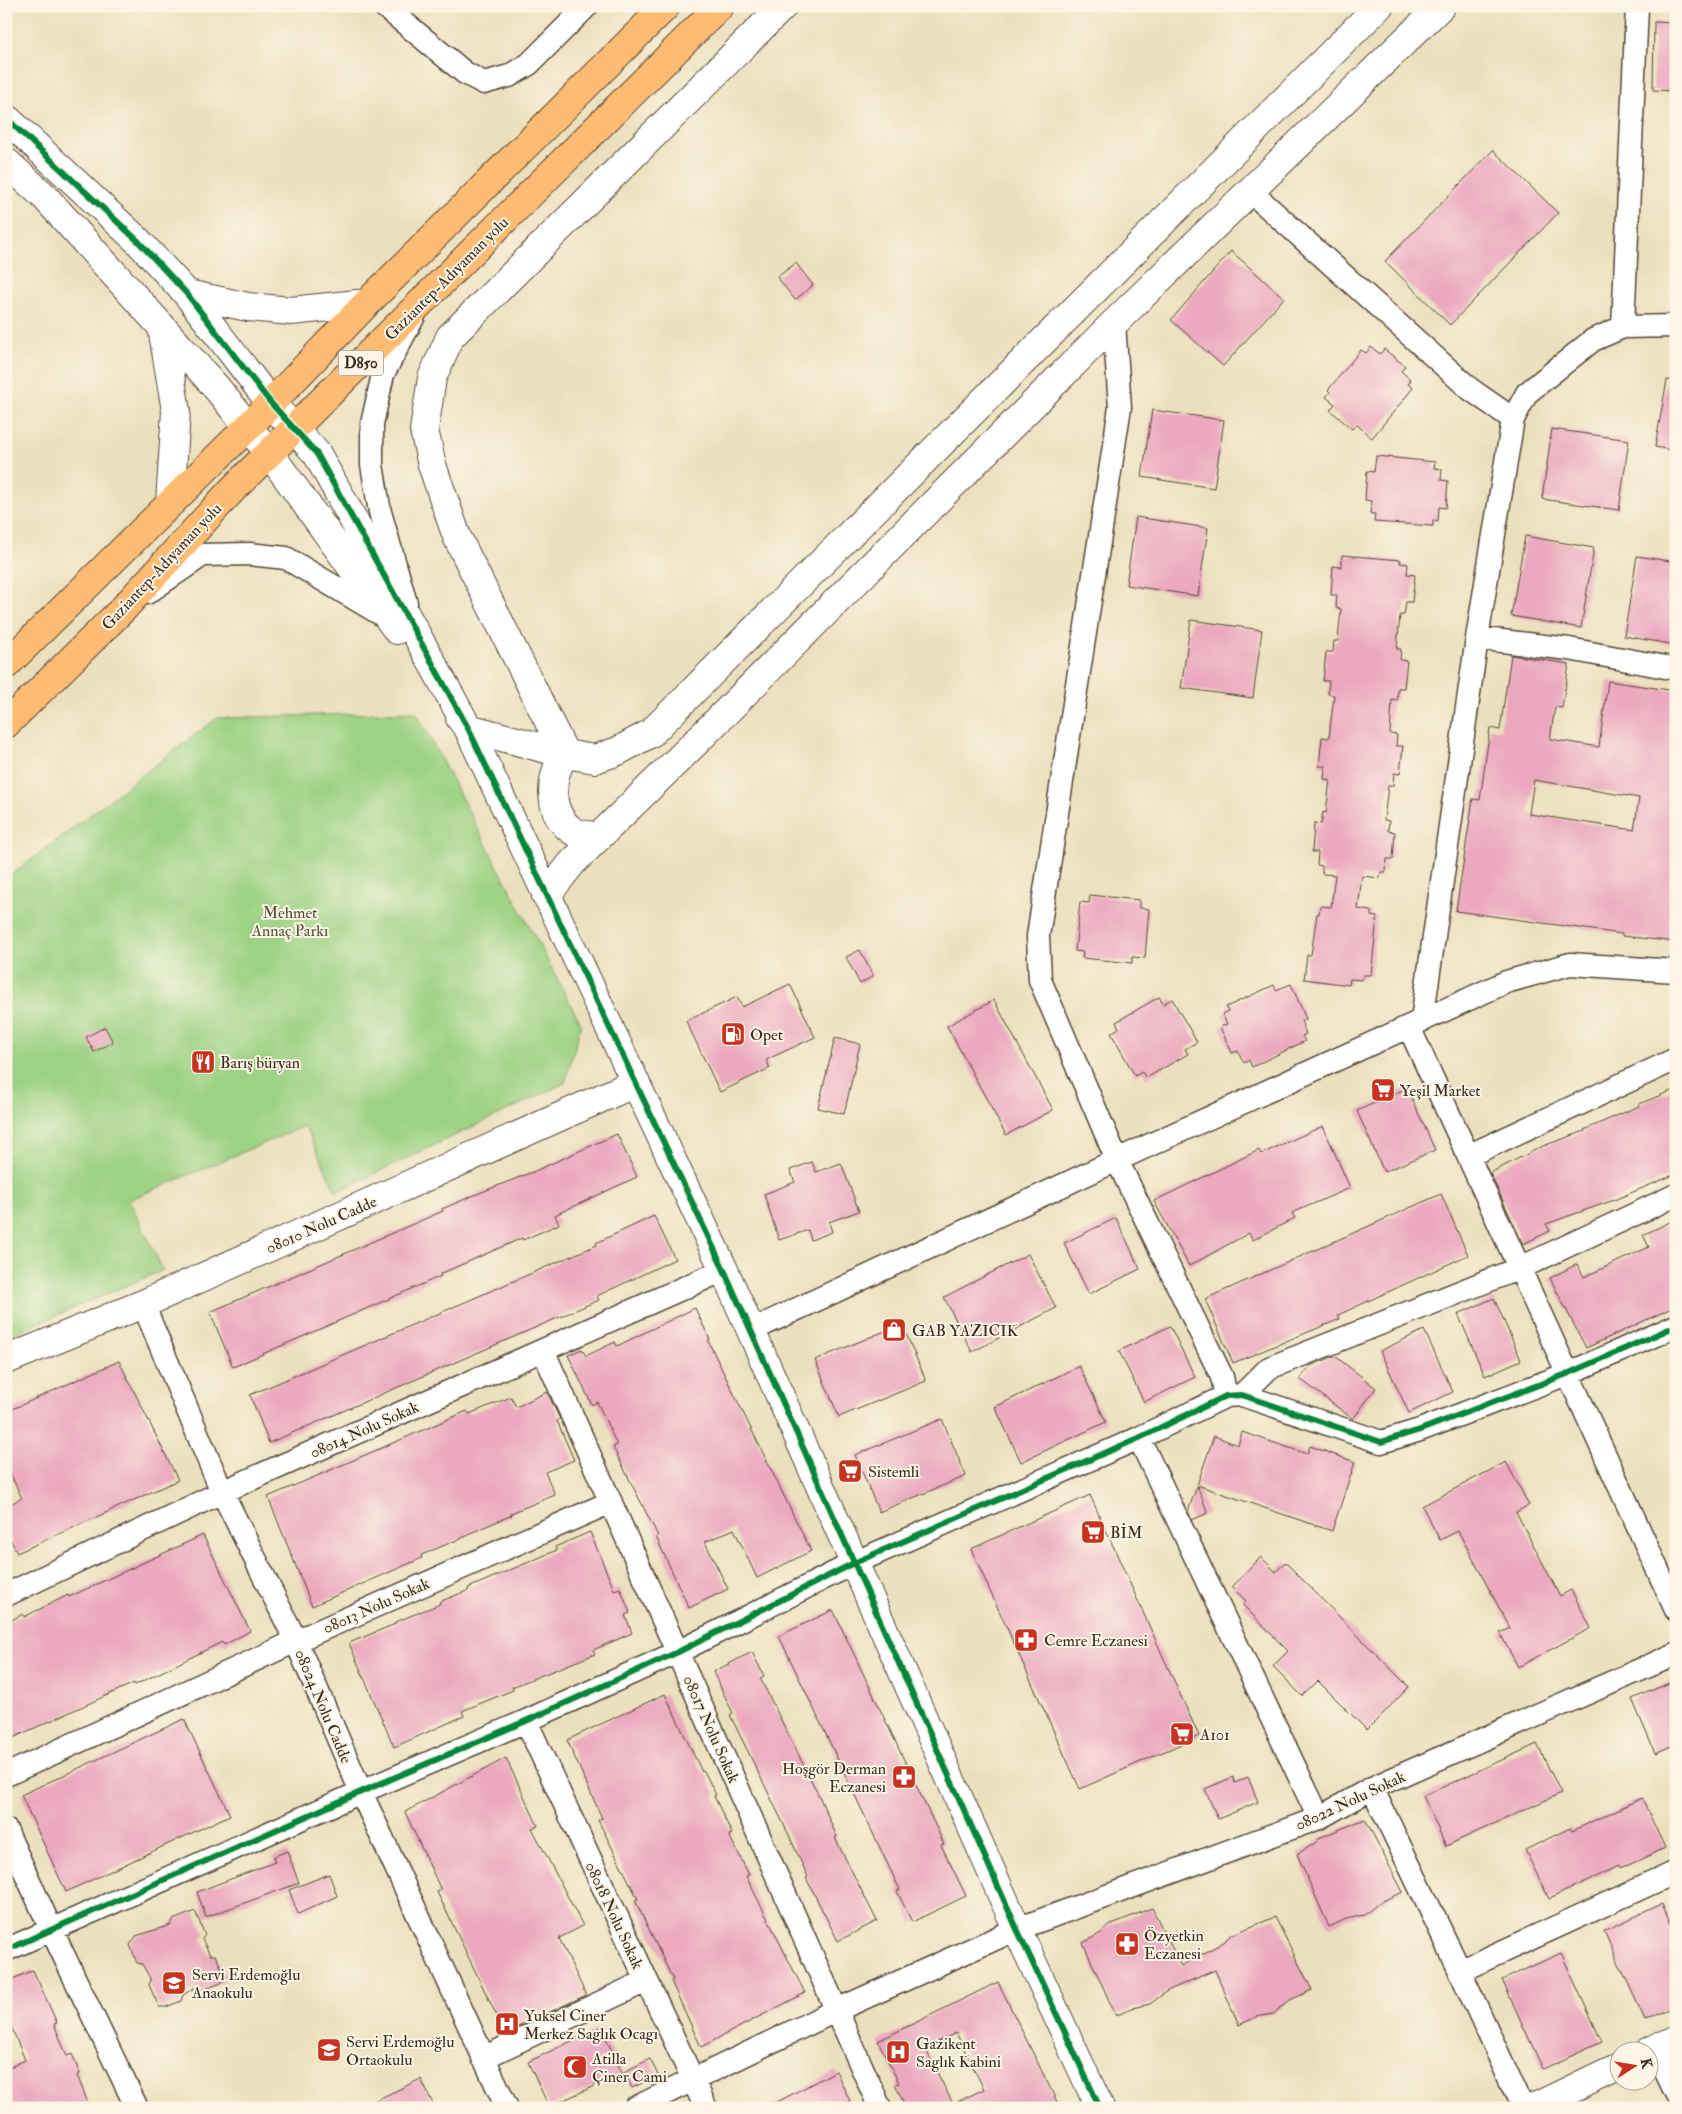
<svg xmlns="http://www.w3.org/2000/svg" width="1682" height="2114" viewBox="0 0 1682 2114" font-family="'IM FELL Double Pica',serif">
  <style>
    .green { fill: #9cd283; stroke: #6c7e50 }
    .building { fill: #eba9bf; fill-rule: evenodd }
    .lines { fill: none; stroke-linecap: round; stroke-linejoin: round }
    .minor-casing { stroke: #554536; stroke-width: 25 }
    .tertiary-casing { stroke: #554536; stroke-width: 30 }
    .trunk-casing { stroke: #554536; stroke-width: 30 }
    .minor { stroke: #fff; stroke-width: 22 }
    .tertiary { stroke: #fff; stroke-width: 28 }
    .trunk { stroke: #ffbb71; stroke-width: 28 }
    .cycleway-casing { stroke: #fcf5e5; stroke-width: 9 }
    .cycleway { stroke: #00873e; stroke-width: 6 }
    .labels { text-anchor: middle; stroke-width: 4; stroke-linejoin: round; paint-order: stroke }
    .shield { fill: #fcf5e5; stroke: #75675a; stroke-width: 1 }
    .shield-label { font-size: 15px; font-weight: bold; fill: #3b2a1e }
    .street-label { font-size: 16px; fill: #3b2a1e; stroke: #fcf5e5 }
    .park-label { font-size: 16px; fill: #535437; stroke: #fcf5e5 }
    .poi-label { font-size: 16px; fill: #3b2a1e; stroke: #fcf5e5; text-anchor: start }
  </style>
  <rect width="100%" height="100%" fill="#fcf5e5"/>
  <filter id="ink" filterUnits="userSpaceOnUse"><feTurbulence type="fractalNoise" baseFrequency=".02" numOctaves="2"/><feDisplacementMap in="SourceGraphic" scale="10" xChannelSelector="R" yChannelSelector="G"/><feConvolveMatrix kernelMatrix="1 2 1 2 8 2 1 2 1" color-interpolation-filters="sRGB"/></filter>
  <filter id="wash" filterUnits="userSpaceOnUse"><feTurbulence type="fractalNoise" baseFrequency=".0096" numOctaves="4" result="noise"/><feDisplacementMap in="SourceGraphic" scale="20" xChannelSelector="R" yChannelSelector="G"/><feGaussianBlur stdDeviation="1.12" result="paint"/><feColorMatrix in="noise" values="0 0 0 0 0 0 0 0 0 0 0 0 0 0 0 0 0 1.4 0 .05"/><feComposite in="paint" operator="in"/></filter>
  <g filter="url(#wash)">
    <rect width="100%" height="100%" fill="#ebe0bd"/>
    <!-- green -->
    <path class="green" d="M416,712L581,1024L565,1083L336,1192L305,1126L129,1200L163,1270L6,1337V879L217,718Z"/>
    <g id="blocks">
      <!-- building -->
      <path class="building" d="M1654,22L1676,23V91L1653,90Z
        M1493,150L1558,213L1450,325L1385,261Z
        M1231,251L1284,298L1223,366L1171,320Z
        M796,263L813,285L795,300L777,277Z
        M1371,347L1380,354L1384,349L1405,366L1401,371L1411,380L1408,384L1413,388L1372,438L1356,424L1352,429L1330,410L1335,404L1326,397L1330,392L1328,390L1361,350L1366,353Z
        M1667,380L1676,381V451L1655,447Z
        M1152,410L1224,420L1214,488L1142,477Z
        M1552,429L1629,440L1619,510L1542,499Z
        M1376,456L1435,462L1434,468L1442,469L1441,480L1448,481L1446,508L1439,507L1438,521L1433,520V526L1374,522L1375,514H1370L1371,501L1365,500L1367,471L1374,472Z
        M1136,517L1208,528L1198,596L1126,585Z
        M1525,536L1594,548L1581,628L1511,616Z
        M1342,555L1401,560L1400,563L1408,564L1407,574L1415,575L1412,602H1406L1404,615H1400L1397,649H1401L1400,660L1407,661L1404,688H1398L1397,701L1392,700L1390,734L1397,735L1396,746H1403L1400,774L1394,773L1393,786H1388L1384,820L1389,821L1388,831L1395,832L1393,859H1387L1386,872H1381L1380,878L1362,876L1358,909L1371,911V916L1377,917L1373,957L1371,975H1363L1362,980L1350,979L1349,985L1304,979L1307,955H1311L1317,914H1319L1320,906L1331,907L1335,875L1322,874V866L1317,865L1318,852H1312L1314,823L1321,824L1323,812L1326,813L1330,780L1324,779L1325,766H1319L1322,737L1329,738L1334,695L1328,694L1329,681H1323L1326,652H1333L1334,641H1338L1341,609L1336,608L1337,595H1331L1333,566L1341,567Z
        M1637,556L1676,562V645L1624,636Z
        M1191,620L1262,630L1253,698L1181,688Z
        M1511,655L1569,664L1562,708L1555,707L1550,739L1599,747L1608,681L1676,691V942L1622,936V934L1456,911L1473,799L1480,800L1490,728L1500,730ZM1534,780L1639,798L1634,830L1529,814Z
        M1090,895L1139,900V908L1149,909L1145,958L1132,957V963L1082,958L1083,952L1075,951L1080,902L1089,903Z
        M860,950L873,976L860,984L846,957Z
        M790,984L815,1037L766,1060L770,1068L720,1092L686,1021L737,997L742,1007Z
        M1291,984L1306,1019L1301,1021L1306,1034L1302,1036L1305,1041L1252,1067L1249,1060L1244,1063L1238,1051L1232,1053L1220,1027L1227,1024L1222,1014L1228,1011L1226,1007L1274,985L1276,990Z
        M1159,997L1163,1004L1172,999L1197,1042L1185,1049L1188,1054L1146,1078L1142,1072L1135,1076L1111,1033L1119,1028L1116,1022Z
        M994,1000L1053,1110L1006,1135L947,1026Z
        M105,1027L113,1042L94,1052L86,1037Z
        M835,1038L860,1044L844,1114L818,1108Z
        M1407,1088L1435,1150L1384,1172L1357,1111Z
        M1676,1089V1174L1614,1200L1546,1224L1550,1231L1523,1244L1490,1173L1543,1146L1585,1131L1584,1130L1639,1106V1104Z
        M1323,1126L1350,1188L1292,1213L1295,1218L1253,1240L1249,1233L1189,1266L1154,1201L1259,1150L1261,1154Z
        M617,1134L637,1177L555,1215L559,1224L523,1240L522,1238L440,1274L441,1276L233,1367L210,1312L443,1211L442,1209L477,1194L535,1171Z
        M812,1162L816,1172L841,1163L859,1211L829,1222L832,1232L811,1240L808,1230L779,1240L764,1194L795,1182L790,1170Z
        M1441,1194L1468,1255L1338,1315L1340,1319L1233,1363L1205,1299Z
        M654,1216L675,1259L597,1296L599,1300L269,1443L250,1395L597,1245L596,1243Z
        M1116,1218L1140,1269L1089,1294L1064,1243Z
        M1676,1219V1306L1586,1348L1550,1278L1577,1264L1584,1277L1649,1247L1643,1235Z
        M1028,1254L1056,1308L972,1352L944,1297Z
        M1494,1298L1521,1360L1485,1376L1458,1314Z
        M695,1308L710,1340L708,1341L811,1551L757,1578L734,1529L705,1542L728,1589L689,1608L656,1537L658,1536L613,1447L617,1445L597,1402L592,1405L568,1355L582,1349L586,1356L615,1342L617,1346Z
        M902,1324L926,1381L839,1417L815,1360Z
        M1170,1326L1195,1377L1144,1402L1119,1351Z
        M1424,1330L1453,1392L1409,1413L1380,1351Z
        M1335,1356L1376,1388L1353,1419L1300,1379L1310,1366Z
        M119,1361L178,1480L17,1553L6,1530V1506L22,1498L6,1465V1412Z
        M1079,1366L1106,1422L1021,1462L995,1407Z
        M547,1392L560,1419L557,1421L574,1460L545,1472L555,1495L511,1513L512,1515L468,1534L469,1535L421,1555L422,1558L312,1606L268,1497L467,1411L469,1414L511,1397L516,1407Z
        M942,1419L966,1476L879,1512L855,1455Z
        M1242,1432L1307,1454L1310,1446L1355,1462L1332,1531L1197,1485L1214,1436L1238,1445Z
        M1506,1462L1529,1505L1516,1512L1560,1596L1571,1590L1591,1628L1518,1667L1500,1633L1510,1628L1458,1531L1440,1540L1422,1506Z
        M1197,1486L1208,1513L1192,1520L1188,1511Z
        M1090,1495L1199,1736L1080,1789L971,1549Z
        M590,1532L614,1590L620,1588L630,1613L625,1615L632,1633L593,1650L595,1654L512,1687L513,1690L462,1711L464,1716L394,1747L349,1643L395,1624V1622L440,1604L439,1602L469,1590L468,1588L557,1550L555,1547Z
        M203,1535L250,1631L224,1645L222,1642L135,1685L134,1683L6,1741V1623L23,1614L24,1617L68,1595L69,1597Z
        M1261,1557L1276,1572L1285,1562L1409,1687L1367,1730L1318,1681L1302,1696L1273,1666L1288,1651L1243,1605L1246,1601L1232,1587Z
        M833,1610L944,1844L941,1845L966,1896L912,1922L897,1891L900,1890L779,1636Z
        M752,1652L764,1676L760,1678L820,1798L837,1837L835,1838L877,1921L838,1941L806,1878L808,1877L787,1831L730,1715L733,1713L713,1672Z
        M1676,1680V1744L1655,1753L1632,1699Z
        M665,1694L702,1772L704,1771L716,1795L714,1796L732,1834L729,1835L749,1875L746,1876L805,1993L701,2047L671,1981L673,1980L635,1900L638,1899L598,1820L602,1818L567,1740Z
        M184,1719L230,1815L66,1892L21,1795Z
        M1537,1744L1561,1793L1446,1846L1423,1796Z
        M506,1758L538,1826L532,1828L583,1926L559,1938L586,1995L505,2033L437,1892L441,1890L405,1812Z
        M1233,1777L1235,1783L1248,1777L1258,1802L1218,1819L1205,1789Z
        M1642,1798L1665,1848L1620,1869L1619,1866L1549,1899L1525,1850L1570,1828L1572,1831Z
        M1365,1819L1403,1892L1380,1902L1364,1915L1346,1919L1329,1927L1297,1854L1314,1844L1321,1837Z
        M287,1851L299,1883L206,1917L197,1892L275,1862L273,1857Z
        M329,1874L337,1896L298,1914L289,1890Z
        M1662,1904L1676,1934V2006L1645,2020L1604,1931Z
        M1152,1908L1181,1966L1224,1942L1231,1935L1275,1917L1312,1990L1290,2000L1273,2014L1256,2017L1239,2025L1215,1970L1167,1991L1150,2004L1132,2008L1116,2016L1083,1943L1101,1933L1107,1926Z
        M195,1911L205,1935L202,1939L210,1955H215L226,1977L221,1983L203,1990L194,1988L183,1995L181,2001L166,2007H159L149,1985L151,1980L142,1964L137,1963L130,1945L136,1936L171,1925L173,1920Z
        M1561,1953L1602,2042L1543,2069L1502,1980Z
        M33,1970L57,2023L54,2024L67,2056L72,2054L80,2074L77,2075L90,2108H6V2069L25,2060L11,2026L6,2028V1982Z
        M998,1982L1060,2108H906L895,2084L899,2083L878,2041ZM956,2033L984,2089L953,2104L925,2048Z
        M601,2027L622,2073L549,2107L528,2062Z
        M650,2059L658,2075L632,2088L624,2072Z
        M836,2071L850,2101L837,2108H766Z
        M421,2079L435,2108H359Z"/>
    </g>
  </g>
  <g filter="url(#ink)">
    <use href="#blocks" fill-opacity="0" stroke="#554536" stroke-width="1"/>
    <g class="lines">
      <defs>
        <path id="minor" d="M384,6L465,73L484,83L509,76L529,64L587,6
          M1250,191L1470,389L1513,419
          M1114,323L1120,407L1038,936L1040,980L1117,1160L1222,1377L1226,1396
          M1623,327L1637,6
          M147,593L203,555L249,554L286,558L384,616
          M406,603L380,512L372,465V424L383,374L414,316
          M1477,638L1513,419L1527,393L1593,340L1623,327L1676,326
          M1422,1020L1477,638L1569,649L1676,669
          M1409,1027L1676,1610
          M1468,1156L1676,1059
          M143,1304L222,1492L296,1641L361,1792L507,2108
          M750,1331L1117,1160L1506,982L1570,964L1676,971
          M543,1350L880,2108
          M1242,1395L1269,1368L1520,1268L1676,1195
          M1139,1438L1319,1818
          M6,1595L222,1492L724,1270
          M526,1721L706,2108
          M6,1775L296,1641L611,1502
          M1372,1788L1460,1971L1523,2108
          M6,1830L51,1929L137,2108
          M6,1950L361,1792L526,1721L678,1652L854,1563L1139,1438L1226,1396L1242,1395L1381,1442L1420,1430L1567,1374L1676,1326
          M1460,1971L1676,1872
          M1655,2049L1676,2093
          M483,2058L646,1981
          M635,2108L837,2010L1017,1929L1319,1818L1372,1788L1676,1654"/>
        <path id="tertiary" d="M6,118L138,241L187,294L270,402L317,454L468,728L724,1270L1017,1929L1100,2108
          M6,162L44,196L215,386L270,454L397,630
          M187,294L248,307L291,311L367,303
          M162,327L176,411L170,503
          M460,718L468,728L565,754L595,759L618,751L651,733L1379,6
          M565,754L457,537L432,465L424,430L432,378L450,337L783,6
          M565,754C549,777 547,814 573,831C579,835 591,835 599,837
          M546,896L572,863L690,748L1114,323L1441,6
          M6,1360L143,1304L635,1083
          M1650,2052L1676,2040
          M1533,2108L1620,2066"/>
        <path id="trunk" d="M6,665L249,426L367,303L666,6
          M6,724L123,609L232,490L720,6"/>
      </defs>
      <!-- minor casing -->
      <use href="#minor" class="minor-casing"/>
      <!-- tertiary casing -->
      <use href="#tertiary" class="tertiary-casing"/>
      <!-- trunk casing -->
      <use href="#trunk" class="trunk-casing"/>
      <!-- minor -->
      <use href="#minor" class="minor"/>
      <!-- tertiary -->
      <use href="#tertiary" class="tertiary"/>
      <!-- trunk -->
      <use href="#trunk" class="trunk"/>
      <defs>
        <path id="cycleway" d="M6,118L138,241L187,294L270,402L317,454L468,728L724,1270L1017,1929L1100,2108
          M6,1950L361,1792L526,1721L678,1652L854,1563L1139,1438L1226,1396L1242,1395L1381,1442L1420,1430L1567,1374L1676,1326"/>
      </defs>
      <!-- cycleway casing -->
      <use href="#cycleway" class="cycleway-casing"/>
      <!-- cycleway -->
      <use href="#cycleway" class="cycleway"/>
    </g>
  </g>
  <!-- icons -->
  <defs>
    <symbol id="fuel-square" viewBox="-11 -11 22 22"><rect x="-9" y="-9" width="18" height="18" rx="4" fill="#c8321e" stroke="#fcf5e5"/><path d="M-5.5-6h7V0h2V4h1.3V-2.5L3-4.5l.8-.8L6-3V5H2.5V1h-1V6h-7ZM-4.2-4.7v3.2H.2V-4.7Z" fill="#fff"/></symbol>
    <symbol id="restaurant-square" viewBox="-11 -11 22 22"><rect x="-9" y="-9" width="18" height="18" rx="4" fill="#c8321e" stroke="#fcf5e5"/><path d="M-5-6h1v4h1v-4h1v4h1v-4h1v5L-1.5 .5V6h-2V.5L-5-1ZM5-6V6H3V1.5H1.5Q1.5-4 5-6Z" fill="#fff"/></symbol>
    <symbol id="supermarket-square" viewBox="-11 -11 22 22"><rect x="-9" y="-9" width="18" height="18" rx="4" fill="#c8321e" stroke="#fcf5e5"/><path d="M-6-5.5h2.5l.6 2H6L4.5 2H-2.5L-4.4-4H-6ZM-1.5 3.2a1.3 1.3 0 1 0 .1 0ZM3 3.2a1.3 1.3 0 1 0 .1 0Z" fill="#fff"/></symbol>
    <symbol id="shop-square" viewBox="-11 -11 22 22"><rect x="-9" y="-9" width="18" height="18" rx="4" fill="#c8321e" stroke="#fcf5e5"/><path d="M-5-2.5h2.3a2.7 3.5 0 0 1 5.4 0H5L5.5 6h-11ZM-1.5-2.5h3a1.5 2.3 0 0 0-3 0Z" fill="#fff"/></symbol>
    <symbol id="pharmacy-square" viewBox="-11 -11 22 22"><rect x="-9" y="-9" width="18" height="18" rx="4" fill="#c8321e" stroke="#fcf5e5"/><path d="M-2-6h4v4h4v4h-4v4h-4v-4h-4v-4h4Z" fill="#fff"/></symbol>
    <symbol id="school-square" viewBox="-11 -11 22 22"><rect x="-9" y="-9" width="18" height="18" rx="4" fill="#c8321e" stroke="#fcf5e5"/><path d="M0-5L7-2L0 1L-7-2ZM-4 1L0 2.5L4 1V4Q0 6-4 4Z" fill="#fff"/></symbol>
    <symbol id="hospital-square" viewBox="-11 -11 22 22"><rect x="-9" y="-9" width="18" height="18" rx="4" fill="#c8321e" stroke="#fcf5e5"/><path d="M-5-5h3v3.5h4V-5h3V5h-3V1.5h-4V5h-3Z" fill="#fff"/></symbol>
    <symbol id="mosque-square" viewBox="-11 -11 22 22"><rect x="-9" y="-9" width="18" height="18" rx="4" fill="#c8321e" stroke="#fcf5e5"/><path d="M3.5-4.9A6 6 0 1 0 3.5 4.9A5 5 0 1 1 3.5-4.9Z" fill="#fff"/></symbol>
  </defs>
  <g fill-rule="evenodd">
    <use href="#fuel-square" x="719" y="1020" width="28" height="28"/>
    <use href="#restaurant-square" x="189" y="1048" width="28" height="28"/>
    <use href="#supermarket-square" x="1369" y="1076" width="28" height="28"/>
    <use href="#shop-square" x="880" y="1316" width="28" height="28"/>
    <use href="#supermarket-square" x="836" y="1457" width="28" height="28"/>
    <use href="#supermarket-square" x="1079" y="1518" width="28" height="28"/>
    <use href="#pharmacy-square" x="1012" y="1626" width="28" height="28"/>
    <use href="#supermarket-square" x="1168" y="1720" width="28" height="28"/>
    <use href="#pharmacy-square" x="890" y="1763" width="28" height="28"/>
    <use href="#pharmacy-square" x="1113" y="1930" width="28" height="28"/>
    <use href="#school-square" x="160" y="1969" width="28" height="28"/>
    <use href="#hospital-square" x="493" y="2010" width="28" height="28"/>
    <use href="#school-square" x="315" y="2036" width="28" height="28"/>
    <use href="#hospital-square" x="884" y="2038" width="28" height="28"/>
    <use href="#mosque-square" x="561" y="2053" width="28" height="28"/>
  </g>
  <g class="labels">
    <!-- shield labels -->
    <rect class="shield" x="338.5" y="350.5" width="45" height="25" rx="4"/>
    <g class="shield-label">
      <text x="361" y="368">D850</text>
    </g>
    <!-- street labels -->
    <g class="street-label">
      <text transform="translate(446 278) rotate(-45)" y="6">Gaziantep-Adıyaman yolu</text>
      <text transform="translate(161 566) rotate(-47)" y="6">Gaziantep-Adıyaman yolu</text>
      <text transform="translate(321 1224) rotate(-24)" y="6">08010 Nolu Cadde</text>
      <text transform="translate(364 1429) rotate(-24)" y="6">08014 Nolu Sokak</text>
      <text transform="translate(376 1605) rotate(-24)" y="6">08013 Nolu Sokak</text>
      <text transform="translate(324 1706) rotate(67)" y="6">08024 Nolu Cadde</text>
      <text transform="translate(712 1729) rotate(66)" y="6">08017 Nolu Sokak</text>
      <text transform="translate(1350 1800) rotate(-25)" y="6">08022 Nolu Sokak</text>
      <text transform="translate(615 1915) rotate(65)" y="6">08018 Nolu Sokak</text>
    </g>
    <!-- park labels -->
    <g class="park-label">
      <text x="290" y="918">Mehmet<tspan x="290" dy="18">Annaç Parkı</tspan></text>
    </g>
    <!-- poi labels -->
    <g class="poi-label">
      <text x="750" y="1040">Opet</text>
      <text x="220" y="1068">Barış büryan</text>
      <text x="1400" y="1096">Yeşil Market</text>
      <text x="912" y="1336">GAB YAZICIK</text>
      <text x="868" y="1477">Sistemli</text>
      <text x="1110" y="1538">BİM</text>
      <text x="1044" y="1646">Cemre Eczanesi</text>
      <text x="1200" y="1740">A101</text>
      <text x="886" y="1774" text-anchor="end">Hoşgör Derman<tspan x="886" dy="18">Eczanesi</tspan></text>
      <text x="1144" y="1941">Özyetkin<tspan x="1144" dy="18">Eczanesi</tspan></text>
      <text x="192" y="1980">Servi Erdemoğlu<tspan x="192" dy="18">Anaokulu</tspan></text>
      <text x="524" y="2021">Yuksel Ciner<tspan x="524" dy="18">Merkez Saglık Ocagı</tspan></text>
      <text x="346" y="2047">Servi Erdemoğlu<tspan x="346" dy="18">Ortaokulu</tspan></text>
      <text x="916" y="2049">Gazikent<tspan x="916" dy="18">Saglık Kabini</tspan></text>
      <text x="592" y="2064">Atilla<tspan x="592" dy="18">Çiner Cami</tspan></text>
    </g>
  </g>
  <!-- margin -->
  <rect width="1682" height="2114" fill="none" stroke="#fcf5e5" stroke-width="25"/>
  <!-- north arrow -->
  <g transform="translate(1634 2066) rotate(78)"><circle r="24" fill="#fcf5e5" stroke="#afa495"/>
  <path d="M0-4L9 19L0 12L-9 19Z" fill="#c8321e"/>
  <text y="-8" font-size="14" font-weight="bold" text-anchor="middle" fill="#3b2a1e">K</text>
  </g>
</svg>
